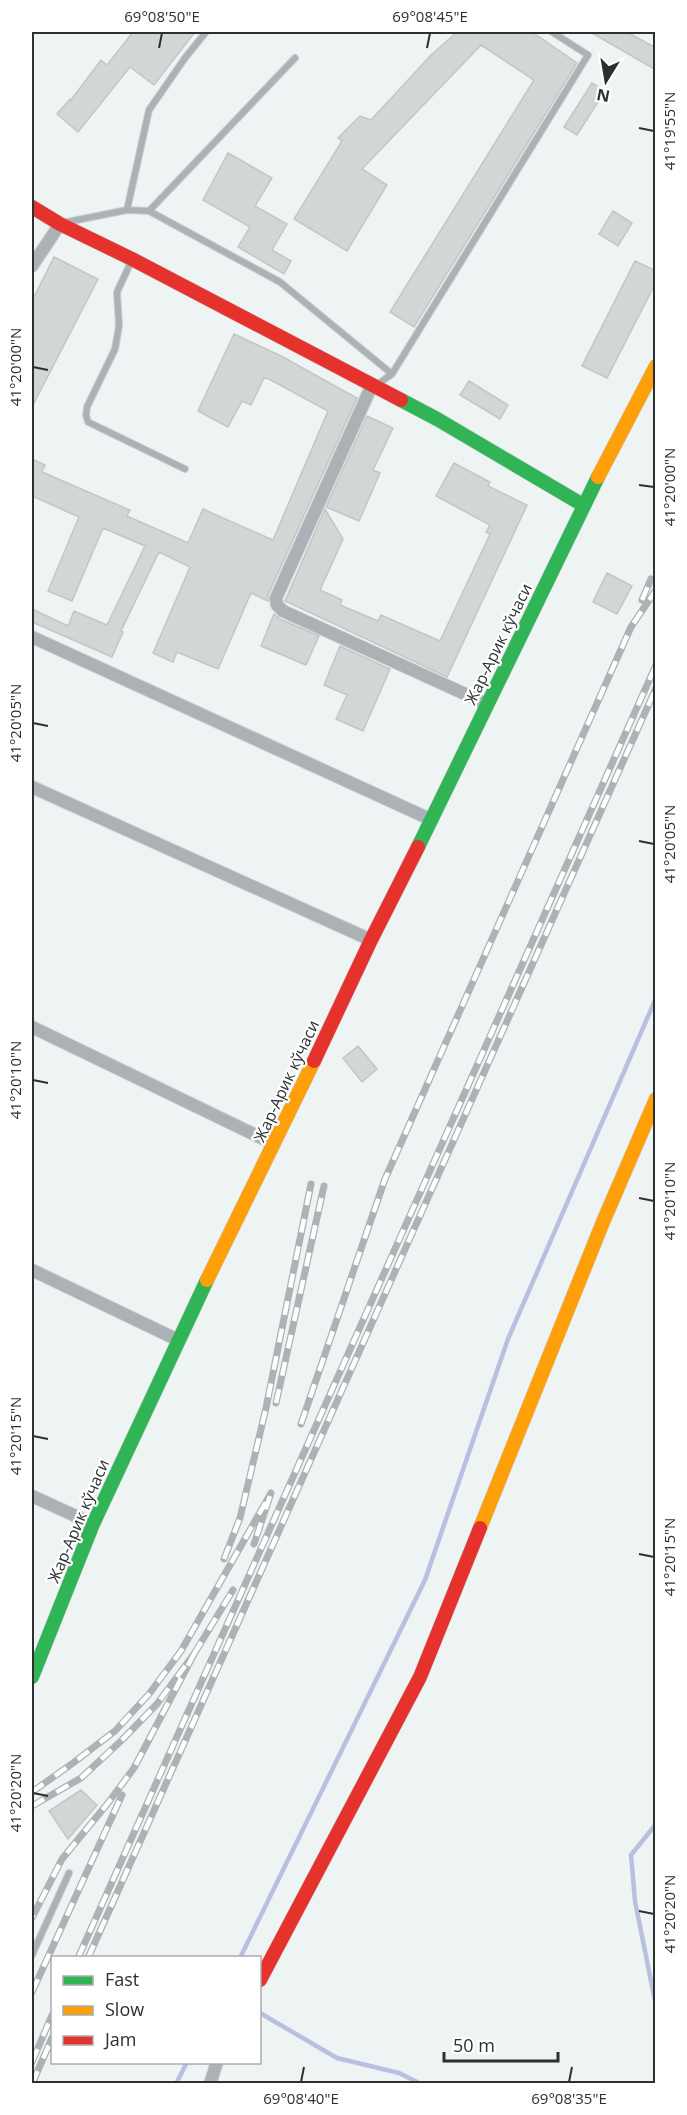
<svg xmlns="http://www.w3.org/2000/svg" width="687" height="2115" viewBox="0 0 687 2115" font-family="'Open Sans',sans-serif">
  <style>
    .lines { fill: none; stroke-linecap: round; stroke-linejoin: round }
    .stream { stroke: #b9c0df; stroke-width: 4.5 }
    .building { fill: #d2d7d6; stroke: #c2c6c6; stroke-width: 1.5 }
    .lane-casing { stroke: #ccd0d0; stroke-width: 8 }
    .street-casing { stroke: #ccd0d0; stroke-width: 14 }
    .fast-casing { stroke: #ccd0d0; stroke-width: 15 }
    .slow-casing { stroke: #ccd0d0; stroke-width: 15 }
    .jam-casing { stroke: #ccd0d0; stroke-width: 15 }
    .lane { stroke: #abb1b5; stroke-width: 6 }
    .street { stroke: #abb1b5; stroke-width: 12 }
    .fast { stroke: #30b455; stroke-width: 14 }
    .slow { stroke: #ff9f0a; stroke-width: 14 }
    .jam { stroke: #e5322d; stroke-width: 14 }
    .rail-casing { stroke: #adb3b4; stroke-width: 7 }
    .rail { stroke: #fff; stroke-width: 4.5; stroke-dasharray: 14; stroke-linecap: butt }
    .ticks { fill: none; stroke: #2c3031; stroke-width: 2 }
    .labels { text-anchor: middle; stroke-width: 4.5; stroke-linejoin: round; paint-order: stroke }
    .street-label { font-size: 16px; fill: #2c3031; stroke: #fff }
    .neatline { fill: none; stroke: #2c3031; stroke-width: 2 }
    .ticks-label { font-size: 15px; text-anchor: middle; fill: #2c3031 }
  </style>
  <rect width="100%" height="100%" fill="#eef4f4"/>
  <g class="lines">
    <!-- stream -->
    <path class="stream" d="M656,1824L631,1855L635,1901L656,2006
      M240,1958L425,1580L508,1339L656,998
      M260,2013L337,2058L399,2073L421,2084
      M176,2084L187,2062"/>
  </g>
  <!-- building -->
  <path class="building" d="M133,32H195L154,85L130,67L78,132L57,114L70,99L71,100L101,60L107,65Z
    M457,32H532L577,63L414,327L390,312L534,80L481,45L362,169L387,185L347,251L294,219L342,141L338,138L360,116L371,120L431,55Z
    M590,32H627L656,48V70Z
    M592,83L605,91L577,135L564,127Z
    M228,153L272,178L255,206L287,224L272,250L291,261L284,274L238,247L250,227L203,200Z
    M613,211L632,223L618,246L599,234Z
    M54,257L98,279L32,407V301Z
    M635,261L656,271V282L607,378L582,366Z
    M234,334L281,356L357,398L268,595V601L251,593L218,669L177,652L173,662L153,653L190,567L159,552L121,631L123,632L112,657L32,622V609L68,626L74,611L107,625L145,546L103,528L72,601L48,591L79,517L32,496V459L45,465L42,472L130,510L127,516L188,543L203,509L273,540L328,411L269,379L264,378L251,405L242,401L228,427L198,411Z
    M469,381L508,405L500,419L460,395Z
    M367,416L393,428L373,470L380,473L359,521L326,507Z
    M454,463L490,482L488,486L527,505L447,677L285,601L325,509L343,539L320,590L342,600L340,605L378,621L381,615L440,641L490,534L486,532L490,525L436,496Z
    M607,573L632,586L617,614L593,602Z
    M274,614L280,619L319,636L306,665L261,646Z
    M340,646L390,669L363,731L336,719L347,695L324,685Z
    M358,1046L377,1069L362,1082L343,1058Z
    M81,1790L97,1805L68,1839L49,1811Z"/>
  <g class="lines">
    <defs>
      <path id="lane" d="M127,210L149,110L185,58L206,32
        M149,211L295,58
        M67,222L127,210L149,211L280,282L392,374
        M131,262L117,292L119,326L115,349L87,407L86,415L88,422L185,469
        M378,384L392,374L588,55L552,32
        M32,1955L69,1873"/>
      <path id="street" d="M32,266L60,224
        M372,385L276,598L277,605L283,611L487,704
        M32,637L432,820
        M32,787L371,940
        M32,1027L274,1144
        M32,1270L178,1340
        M32,1496L93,1524
        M210,2084L217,2062"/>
      <path id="fast" d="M401,400L437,419L583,505
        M418,847L598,477
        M32,1677L93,1524L207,1280"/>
      <path id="slow" d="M598,477L656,366
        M207,1280L314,1061
        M480,1528L603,1222L656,1099"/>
      <path id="jam" d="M32,207L60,224L132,259L401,400
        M314,1061L371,940L418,847
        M260,1980L420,1677L480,1528"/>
    </defs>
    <!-- lane casing -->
    <use href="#lane" class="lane-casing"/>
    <!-- street casing -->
    <use href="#street" class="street-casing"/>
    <!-- fast casing -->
    <use href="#fast" class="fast-casing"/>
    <!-- slow casing -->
    <use href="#slow" class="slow-casing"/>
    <!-- jam casing -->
    <use href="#jam" class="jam-casing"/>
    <!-- lane -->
    <use href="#lane" class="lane"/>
    <!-- street -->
    <use href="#street" class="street"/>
    <!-- fast -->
    <use href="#fast" class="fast"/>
    <!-- slow -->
    <use href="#slow" class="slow"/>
    <!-- jam -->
    <use href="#jam" class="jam"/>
    <defs>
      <path id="rail" d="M642,600L651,579
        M276,1403L324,1186
        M301,1424L385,1179L631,627L656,590
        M224,1559L240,1518L266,1408L311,1184
        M194,1654L233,1590
        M32,1792L73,1763L115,1731L149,1694L181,1651L271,1493L254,1544
        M32,1806L81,1778L122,1740L157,1704L194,1654L134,1768L108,1803L62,1859L32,1918
        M78,1958L656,665
        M88,1958L656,688
        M32,1992L122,1795
        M32,2062L52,2015
        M32,2084L52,2038"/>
    </defs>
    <!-- rail casing -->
    <use href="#rail" class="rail-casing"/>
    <!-- rail -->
    <use href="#rail" class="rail"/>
  </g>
  <!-- ticks -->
  <path class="ticks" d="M159,48L162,33M427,48L430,33M639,128L654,131M33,367L48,370M639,485L654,487M33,723L48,726M639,841L654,844M33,1080L48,1083M639,1198L654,1201M33,1436L48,1439M639,1554L654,1557M33,1793L48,1796M639,1911L654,1914M301,2082L304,2067M569,2082L572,2067"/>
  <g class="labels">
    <!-- street labels -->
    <g class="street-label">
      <text transform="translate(498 644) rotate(-64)" y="6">Жар-Арик кўчаси</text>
      <text transform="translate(286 1081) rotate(-65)" y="6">Жар-Арик кўчаси</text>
      <text transform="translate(78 1521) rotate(-67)" y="6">Жар-Арик кўчаси</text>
    </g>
  </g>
  <!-- border -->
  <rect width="687" height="2115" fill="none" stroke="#ffffff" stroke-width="66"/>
  <!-- legend -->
  <rect x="51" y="1956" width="210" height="108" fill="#ffffff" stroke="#abacad" stroke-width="1.5"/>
  <rect x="63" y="1976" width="30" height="9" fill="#30b455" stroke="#abacad" stroke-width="1.5"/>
  <text x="105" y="1986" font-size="18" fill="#2c3031">Fast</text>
  <rect x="63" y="2006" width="30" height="9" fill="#ff9f0a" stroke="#abacad" stroke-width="1.5"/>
  <text x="105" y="2016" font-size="18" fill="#2c3031">Slow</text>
  <rect x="63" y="2036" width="30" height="9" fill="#e5322d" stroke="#abacad" stroke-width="1.5"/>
  <text x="105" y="2046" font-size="18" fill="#2c3031">Jam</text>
  <!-- north arrow -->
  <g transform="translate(606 81) rotate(191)" stroke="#ffffff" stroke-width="4.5" paint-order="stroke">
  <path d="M0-4.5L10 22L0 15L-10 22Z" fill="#2c3031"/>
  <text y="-9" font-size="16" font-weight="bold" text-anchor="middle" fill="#2c3031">N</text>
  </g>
  <!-- scale -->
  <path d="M444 2052v9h114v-9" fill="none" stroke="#2c3031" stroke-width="3"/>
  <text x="453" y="2052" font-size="18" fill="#2c3031" stroke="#ffffff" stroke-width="4.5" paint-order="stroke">50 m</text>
  <rect x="33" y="33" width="621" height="2049" class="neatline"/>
  <g class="ticks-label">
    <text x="162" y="22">69°08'50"E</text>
    <text x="430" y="22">69°08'45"E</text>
    <text transform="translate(670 131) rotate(-90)" y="5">41°19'55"N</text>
    <text transform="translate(16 367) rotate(-90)" y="5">41°20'00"N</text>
    <text transform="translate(670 487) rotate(-90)" y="5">41°20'00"N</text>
    <text transform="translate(16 723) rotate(-90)" y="5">41°20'05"N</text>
    <text transform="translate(670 844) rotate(-90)" y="5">41°20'05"N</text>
    <text transform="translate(16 1080) rotate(-90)" y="5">41°20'10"N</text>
    <text transform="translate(670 1201) rotate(-90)" y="5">41°20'10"N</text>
    <text transform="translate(16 1436) rotate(-90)" y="5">41°20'15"N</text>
    <text transform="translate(670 1557) rotate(-90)" y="5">41°20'15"N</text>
    <text transform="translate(16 1793) rotate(-90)" y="5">41°20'20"N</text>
    <text transform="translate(670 1914) rotate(-90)" y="5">41°20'20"N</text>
    <text x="301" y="2104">69°08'40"E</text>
    <text x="569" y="2104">69°08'35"E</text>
  </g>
</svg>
